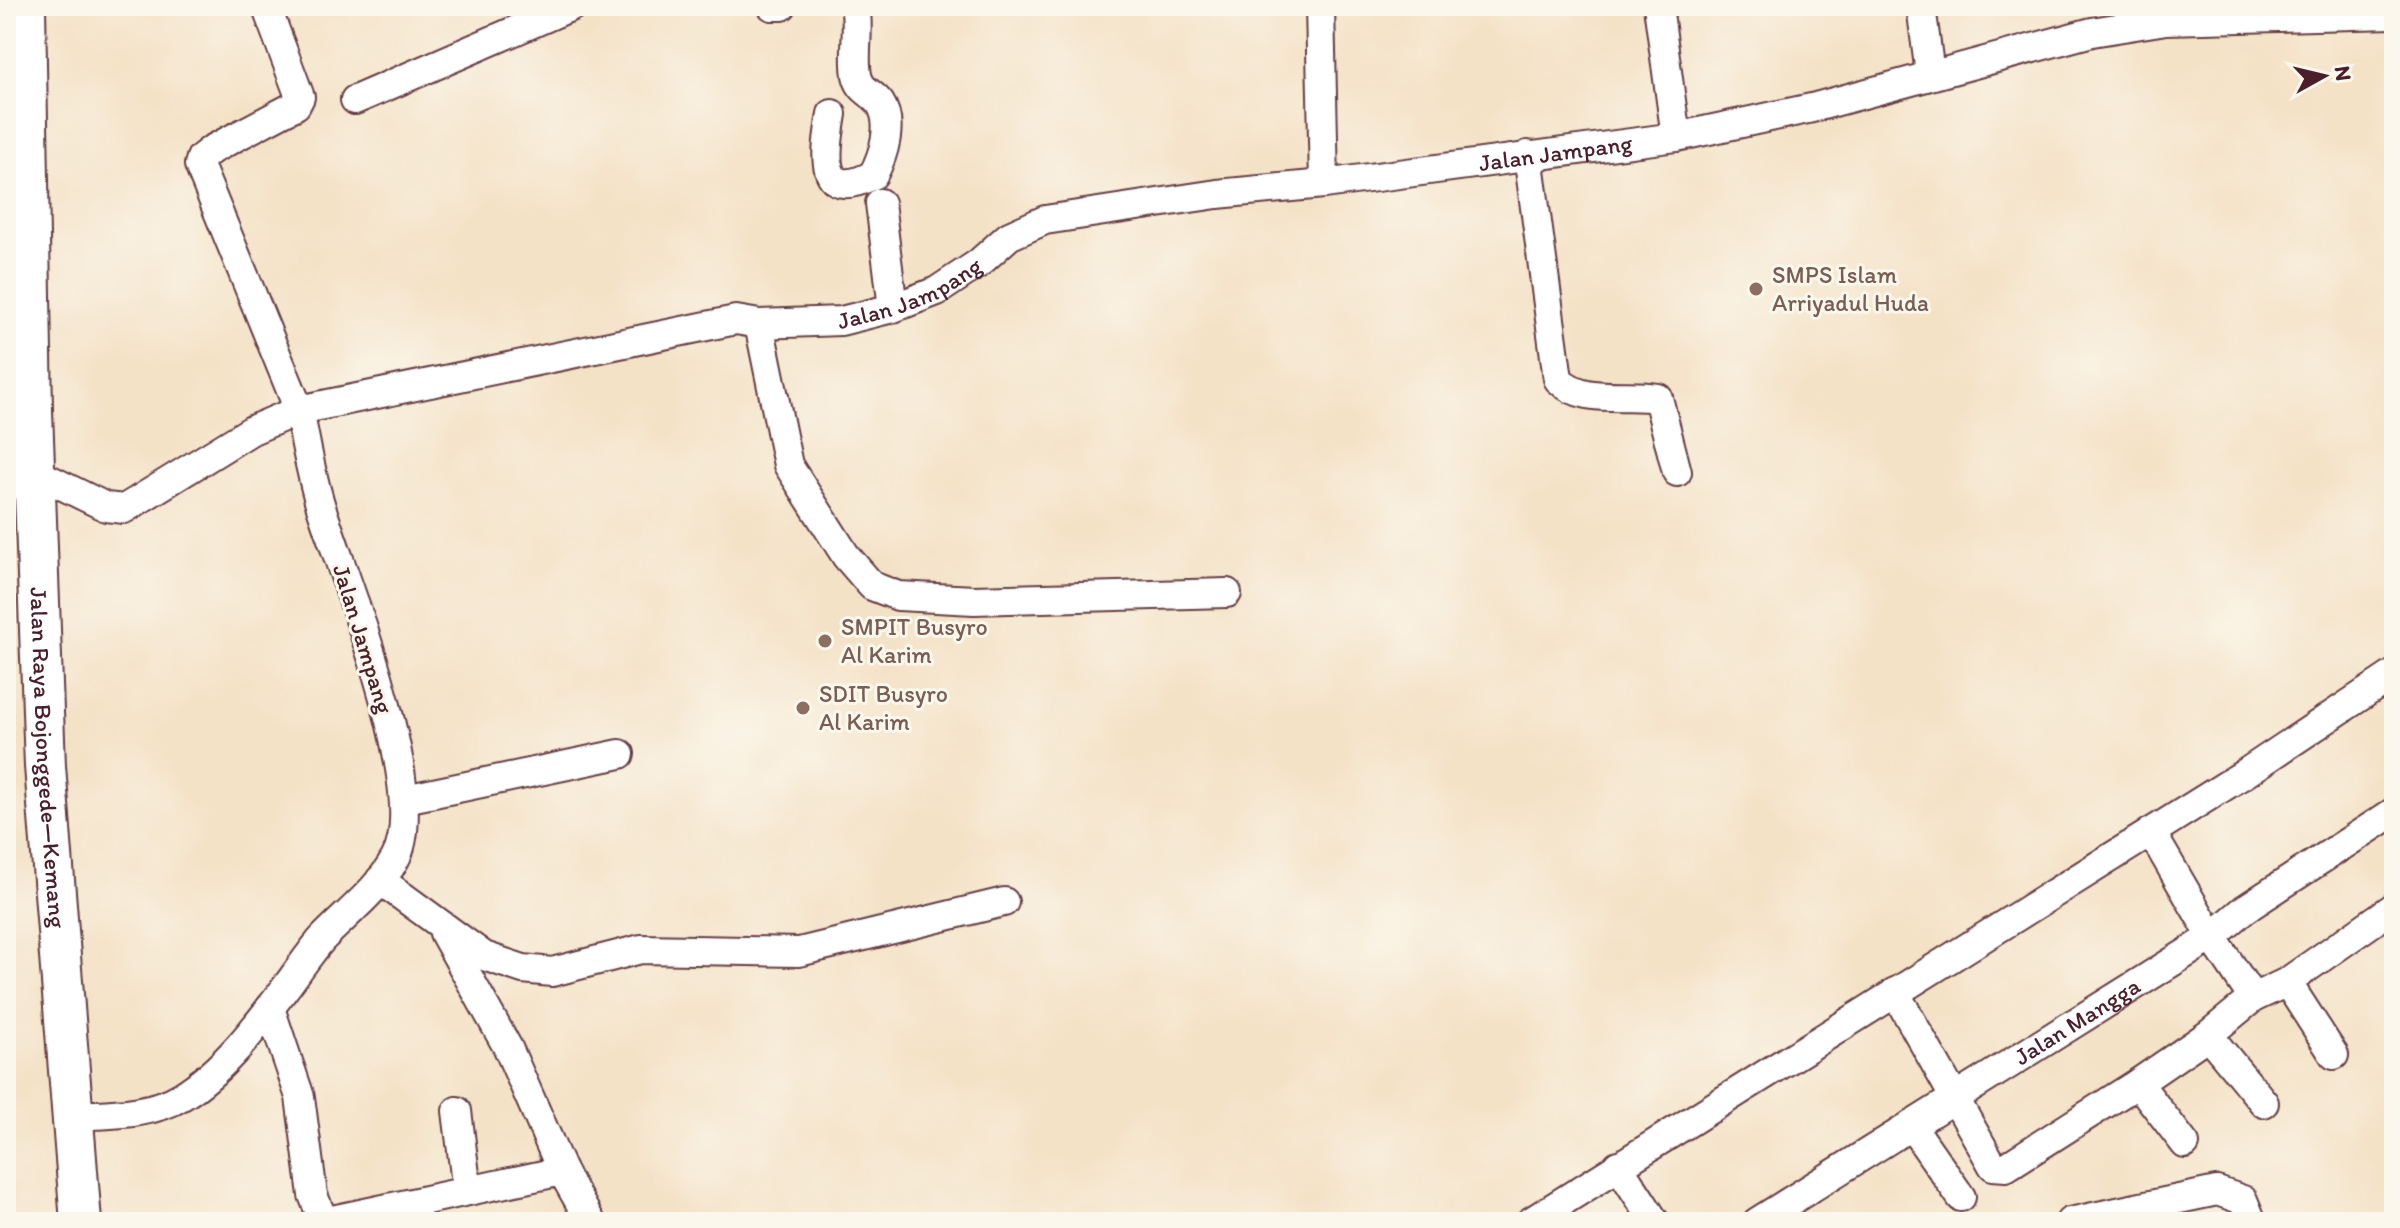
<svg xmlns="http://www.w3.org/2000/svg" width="2400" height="1228" viewBox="0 0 2400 1228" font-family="Itim,sans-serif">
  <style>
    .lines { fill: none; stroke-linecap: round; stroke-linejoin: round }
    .minor-casing { stroke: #643c42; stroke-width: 32 }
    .highway-casing { stroke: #643c42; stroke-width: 44 }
    .minor { stroke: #fff; stroke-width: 28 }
    .highway { stroke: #fff; stroke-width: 40 }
    .education-dot { fill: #8d6e63; stroke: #fbf7ec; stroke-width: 3 }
    .labels { text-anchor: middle; stroke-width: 6; stroke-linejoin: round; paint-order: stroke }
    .street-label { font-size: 24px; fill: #4a1f2b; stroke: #fbf7ec }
    .education-label { font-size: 24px; fill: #785e54; stroke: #fbf7ec; text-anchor: start }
  </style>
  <rect width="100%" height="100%" fill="#fbf7ec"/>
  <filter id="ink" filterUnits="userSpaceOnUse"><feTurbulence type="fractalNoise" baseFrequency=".0125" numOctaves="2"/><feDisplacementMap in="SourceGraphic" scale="16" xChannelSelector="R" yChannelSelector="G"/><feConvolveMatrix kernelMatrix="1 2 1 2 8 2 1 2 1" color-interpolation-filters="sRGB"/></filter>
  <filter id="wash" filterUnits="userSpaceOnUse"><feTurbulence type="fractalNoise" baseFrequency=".006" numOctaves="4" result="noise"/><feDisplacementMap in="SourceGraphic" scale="32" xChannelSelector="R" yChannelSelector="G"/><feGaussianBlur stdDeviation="1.8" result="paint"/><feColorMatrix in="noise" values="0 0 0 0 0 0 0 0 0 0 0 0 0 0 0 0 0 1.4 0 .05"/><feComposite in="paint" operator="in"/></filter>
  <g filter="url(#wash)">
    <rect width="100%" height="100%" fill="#f4e2c7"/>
  </g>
  <g filter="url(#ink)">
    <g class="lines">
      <defs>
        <g id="minor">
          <path d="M772,6H782"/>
          <path d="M1320,6L1324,184"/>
          <path d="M1658,6L1676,137"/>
          <path d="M1921,6L1930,74"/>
          <path d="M355,100L572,6"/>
          <path d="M832,114C826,150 816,204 873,175C883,156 894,124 880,103C872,92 860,91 857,75C853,52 860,30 855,6"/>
          <path d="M1528,155L1558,379C1583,405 1627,392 1658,398L1677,472"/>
          <path d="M880,203L893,308"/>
          <path d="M759,324L788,465L846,556L872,586L898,596L974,600L1227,593"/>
          <path d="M51,480L106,507L124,509L252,430L299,410L199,165L201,158L211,150L296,105L300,97L266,6"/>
          <path d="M405,799L620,754"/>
          <path d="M2151,832L2212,937L2253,998"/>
          <path d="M380,880L484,956L523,969L552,972L641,949L799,952L1004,902"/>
          <path d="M444,933L508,1048L562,1171L591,1222"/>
          <path d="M2287,982L2334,1055"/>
          <path d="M1895,992L1993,1166L2006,1167L2138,1083L2208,1035L2253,998L2287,982L2394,907"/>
          <path d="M270,1008L300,1097L313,1195L323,1220"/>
          <path d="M2208,1035L2264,1103"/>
          <path d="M2138,1083L2185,1144"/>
          <path d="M457,1111L467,1191"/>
          <path id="s1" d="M70,1116C106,1114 150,1116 182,1096C223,1071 257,1026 286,987C298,971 309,954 322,939C346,914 378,890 395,859C432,795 345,581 322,510C311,477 306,443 299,410L736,320L759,324L841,321L893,308L937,291L979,263L1009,236L1045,220L1217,194L1324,184L1676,137L1812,108L2092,32L2166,20L2394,14"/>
          <path d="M1911,1125L1961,1197"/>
          <path d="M1618,1165L1655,1222"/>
          <path d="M323,1222L562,1171"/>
          <path d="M1530,1222L2244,774L2394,674"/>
          <path id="s2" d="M1757,1222L2212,937L2245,909L2394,812"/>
          <path d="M2070,1222L2217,1191L2243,1200L2252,1222"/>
        </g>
        <g id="highway">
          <path id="s3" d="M25,6L32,411L45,766L81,1222"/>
        </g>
      </defs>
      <!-- minor casing -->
      <use href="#minor" class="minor-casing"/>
      <!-- highway casing -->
      <use href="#highway" class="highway-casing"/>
      <!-- minor -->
      <use href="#minor" class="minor"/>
      <!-- highway -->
      <use href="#highway" class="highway"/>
    </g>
  </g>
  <!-- markers -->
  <g class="education-dot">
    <circle cx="1756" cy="289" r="8"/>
    <circle cx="825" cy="641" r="8"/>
    <circle cx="803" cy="708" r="8"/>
  </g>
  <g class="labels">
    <!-- street labels -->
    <g class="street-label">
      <text dy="8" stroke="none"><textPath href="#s1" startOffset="2198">Jalan Jampang</textPath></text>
      <text dy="8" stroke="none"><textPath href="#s1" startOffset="1526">Jalan Jampang</textPath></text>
      <text transform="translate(363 639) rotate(73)" y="8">Jalan Jampang</text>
      <text dy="8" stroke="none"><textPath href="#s3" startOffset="752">Jalan Raya Bojonggede—Kemang</textPath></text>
      <text dy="8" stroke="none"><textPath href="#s2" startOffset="378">Jalan Mangga</textPath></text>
    </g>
    <!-- education labels -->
    <g class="education-label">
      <text x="1772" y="283">SMPS Islam<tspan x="1772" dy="28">Arriyadul Huda</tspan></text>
      <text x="841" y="635">SMPIT Busyro<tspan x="841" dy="28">Al Karim</tspan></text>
      <text x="819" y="702">SDIT Busyro<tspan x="819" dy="28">Al Karim</tspan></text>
    </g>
  </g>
  <!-- margin -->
  <rect width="2400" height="1228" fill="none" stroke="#fbf7ec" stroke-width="32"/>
  <!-- north arrow -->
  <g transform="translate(2324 76) rotate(82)" stroke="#fbf7ec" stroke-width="6" paint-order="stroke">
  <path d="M0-6L14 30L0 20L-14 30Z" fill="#4a1f2b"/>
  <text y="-12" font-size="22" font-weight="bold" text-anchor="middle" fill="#4a1f2b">N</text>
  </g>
</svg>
